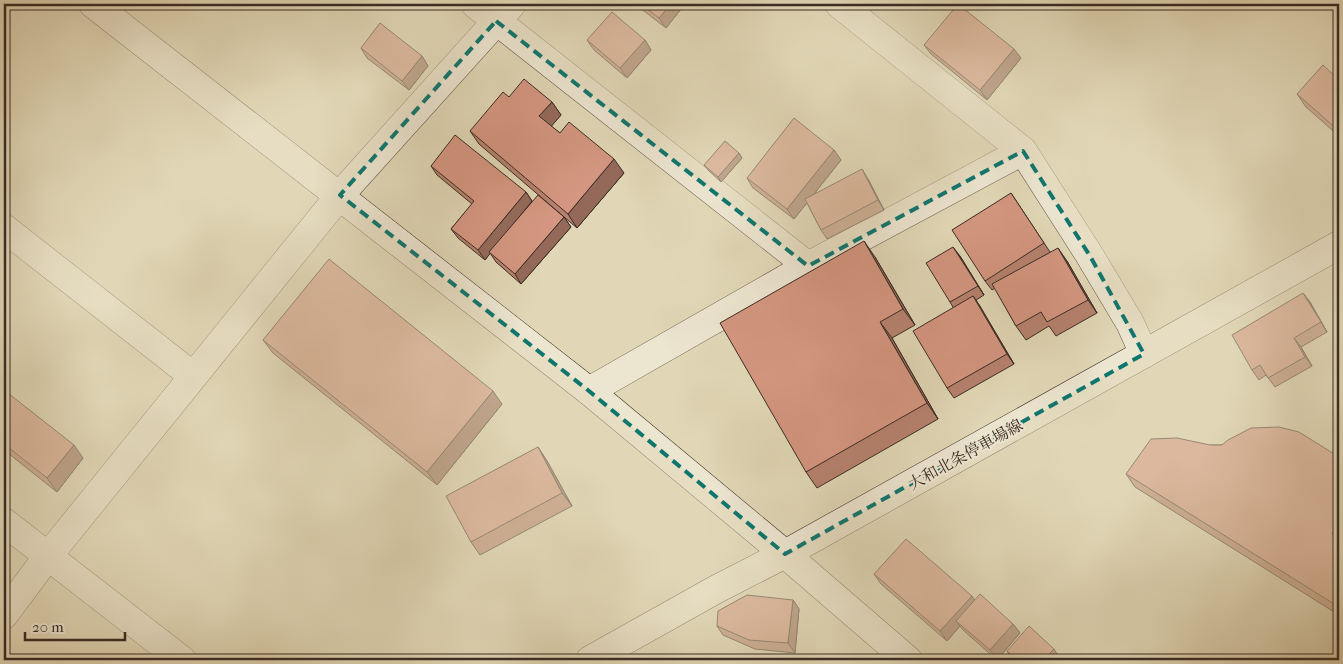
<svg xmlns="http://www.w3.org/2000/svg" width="1343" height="664" viewBox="0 0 1343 664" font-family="'IM FELL French Canon','Noto Serif JP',serif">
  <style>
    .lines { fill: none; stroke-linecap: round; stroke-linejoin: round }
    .street-casing { stroke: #645749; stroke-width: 29 }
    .secondary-casing { stroke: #3a2c25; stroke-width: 29 }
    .street { stroke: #ece5d0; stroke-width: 28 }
    .secondary { stroke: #ece5d0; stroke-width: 28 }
    .wall { fill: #b6816e; stroke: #3a2c25 }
    .shaded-wall { fill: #94695a; stroke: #3a2c25 }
    .building { fill: #d49680; stroke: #3a2c25 }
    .marked { fill: none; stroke: #0f766e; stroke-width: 4; stroke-dasharray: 10 6; stroke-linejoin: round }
    .labels { text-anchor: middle; stroke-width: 4; stroke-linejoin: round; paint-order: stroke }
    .street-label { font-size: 16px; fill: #3a2c25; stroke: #ece5d0 }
  </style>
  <rect width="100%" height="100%" fill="#e1d7b6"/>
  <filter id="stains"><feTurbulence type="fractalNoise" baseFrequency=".004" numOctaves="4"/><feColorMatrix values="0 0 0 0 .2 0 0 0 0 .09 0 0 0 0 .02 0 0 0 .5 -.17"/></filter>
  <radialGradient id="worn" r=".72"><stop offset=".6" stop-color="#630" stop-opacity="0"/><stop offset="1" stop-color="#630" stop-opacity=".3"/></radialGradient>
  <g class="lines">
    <defs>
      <path id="street" d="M475,4L808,266
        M839,4L1023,151L1090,256L1130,323L1144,354
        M4,228L193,376
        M589,391L808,266L1023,151
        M4,522L182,660
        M4,615L48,556L340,195L512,4"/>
      <path id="secondary" d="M93,4L589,391L785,554L908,660
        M590,660L715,590L785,554L1339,245"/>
    </defs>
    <!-- street casing -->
    <use href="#street" class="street-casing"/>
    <!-- secondary casing -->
    <use href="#secondary" class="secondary-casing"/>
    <!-- street -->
    <use href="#street" class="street"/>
    <!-- secondary -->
    <use href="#secondary" class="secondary"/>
  </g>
  <!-- wall -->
  <path class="wall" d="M635,4H685L666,28Z
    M587,40H645L651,50L627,78L594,50Z
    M924,45L1021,58L987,100L931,54Z
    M361,48L422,56L428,66L409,90L367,58Z
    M1339,80V136L1306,107L1297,94Z
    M509,97L552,102L561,115L551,126L560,133L624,173L577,228L479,144L470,131Z
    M834,150L841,160L814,194L868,179L884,210L827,239L821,230L807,203L794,219L753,188L747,178Z
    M739,153L742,158L721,182L708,170L704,165Z
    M431,166L526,192L532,201L514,224L564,217L571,227L521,284L496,262L490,253L485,260L458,238L451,229L472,204L437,175Z
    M1011,193L1050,252L1067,261L1097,313L1056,336L1049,326L1026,340L1016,326L995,288L992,290L985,281Z
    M960,256L984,295L976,300L1014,364L954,398L947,388L953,307L950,302Z
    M875,257L915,325L892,338L938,419L817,488L806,472Z
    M1303,293L1310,302L1327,332L1301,347L1312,366L1275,387L1266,375L1259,380L1252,370Z
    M263,340L502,404L437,485L273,353Z
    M4,390L83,458L57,492L4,450Z
    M1210,445H1222L1339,457V615L1135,487L1126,474Z
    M538,447L547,461L572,506L480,555L471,542Z
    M874,574L974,600L1013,624L1020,633L997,660L963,630L960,626L947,641L881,584Z
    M793,600L799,609L795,653L755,649L723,635L717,626Z
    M1007,651L1057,654L1051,660H1015L1010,656Z"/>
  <!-- shaded-wall -->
  <path class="shaded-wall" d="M671,4H685L666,28L659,18Z
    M645,40L651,50L627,78L620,68Z
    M1014,49L1021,58L987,100L980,90Z
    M422,56L428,66L409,90L402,81Z
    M552,102L561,115L549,129L539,116Z
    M834,150L841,160L794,219L787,209Z
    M739,153L742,158L721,182L718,177Z
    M614,159L624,173L577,228L568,214Z
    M862,169L868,179L884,210L878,200Z
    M526,192L532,201L485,260L478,250Z
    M564,217L571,227L521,284L515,274Z
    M864,241L875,257L915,325L903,309Z
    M953,247L960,256L984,295L978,286Z
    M1058,248L1067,261L1097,313L1088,300Z
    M1303,293L1310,302L1327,332L1321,322Z
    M973,296L980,306L1014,364L1007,354Z
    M880,322L892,338L938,419L927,403Z
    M1294,338L1301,347L1312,366L1305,357Z
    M493,391L502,404L437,485L427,472Z
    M74,445L83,458L57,492L47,478Z
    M538,447L547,461L572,506L562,493Z
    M1339,522V545L1332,534Z
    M972,596L978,605L956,621L960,626L947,641L940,631Z
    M793,600L799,609L795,653L788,643Z
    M1013,624L1020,633L997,660L990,650Z
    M1054,649L1057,654L1051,660H1043Z"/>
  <!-- building -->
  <path class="building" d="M641,4H671L659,18Z
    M958,4L1014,49L980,90L924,45Z
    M612,12L645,40L620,68L587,40Z
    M380,23L422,56L402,81L361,48Z
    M1323,65L1339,80V131L1297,94Z
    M524,79L552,102L539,116L560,133L569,122L614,159L568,214L470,131L503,92L509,97Z
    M794,118L834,150L787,209L747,178Z
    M455,135L526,192L478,250L451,229L474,201L431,166Z
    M725,141L739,153L718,177L704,165Z
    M862,169L878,200L821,230L805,199Z
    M1011,193L1044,243L985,281L952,230Z
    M538,195L564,217L515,274L489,252Z
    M864,241L903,309L880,322L927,403L806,472L720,323Z
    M953,247L978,286L950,302L926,263Z
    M1058,248L1088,300L1047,322L1041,312L1016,326L992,284Z
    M329,259L493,391L427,472L263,340Z
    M1303,293L1321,322L1294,338L1305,357L1268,378L1260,365L1252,370L1232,335Z
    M973,296L1007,354L947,388L913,331Z
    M4,390L74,445L47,478L4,444Z
    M1279,427L1299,432L1339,457V522L1332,534L1339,540V607L1126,474L1151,439L1177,438L1210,445H1222L1228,440L1251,428Z
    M538,447L562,493L471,542L446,496Z
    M906,539L972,596L940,631L874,574Z
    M980,594L1013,624L990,650L956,621Z
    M747,595L793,600L788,643L749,640L717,626L718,611Z
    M1029,626L1054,649L1043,660H1017L1007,651Z
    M1060,657L1064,660H1057Z"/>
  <!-- marked area -->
  <path d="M0 0H1343V664H0ZM496,21L808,266L1023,151L1090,256L1144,354L785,554L589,391L340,195Z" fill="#e1d7b6" fill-opacity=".55" fill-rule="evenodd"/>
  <path class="marked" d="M496,21L808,266L1023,151L1090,256L1144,354L785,554L589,391L340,195Z"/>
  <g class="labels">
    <!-- street labels -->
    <g class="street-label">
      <text transform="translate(965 454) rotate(-29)" y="6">大和北条停車場線</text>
    </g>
  </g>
  <!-- margin -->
  <rect width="1343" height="664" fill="none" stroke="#e1d7b6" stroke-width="20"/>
  <rect x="5" y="5" width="1333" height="654" fill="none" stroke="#3a2c25" stroke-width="2.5"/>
  <rect x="10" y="10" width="1323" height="644" fill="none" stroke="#3a2c25"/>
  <!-- scale -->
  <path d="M25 632v8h100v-8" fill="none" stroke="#3a2c25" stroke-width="2.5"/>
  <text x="32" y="632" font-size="15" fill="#3a2c25" stroke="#ece5d0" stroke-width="4" paint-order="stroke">20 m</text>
  <rect width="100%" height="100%" filter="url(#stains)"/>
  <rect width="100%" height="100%" fill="url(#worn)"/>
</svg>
